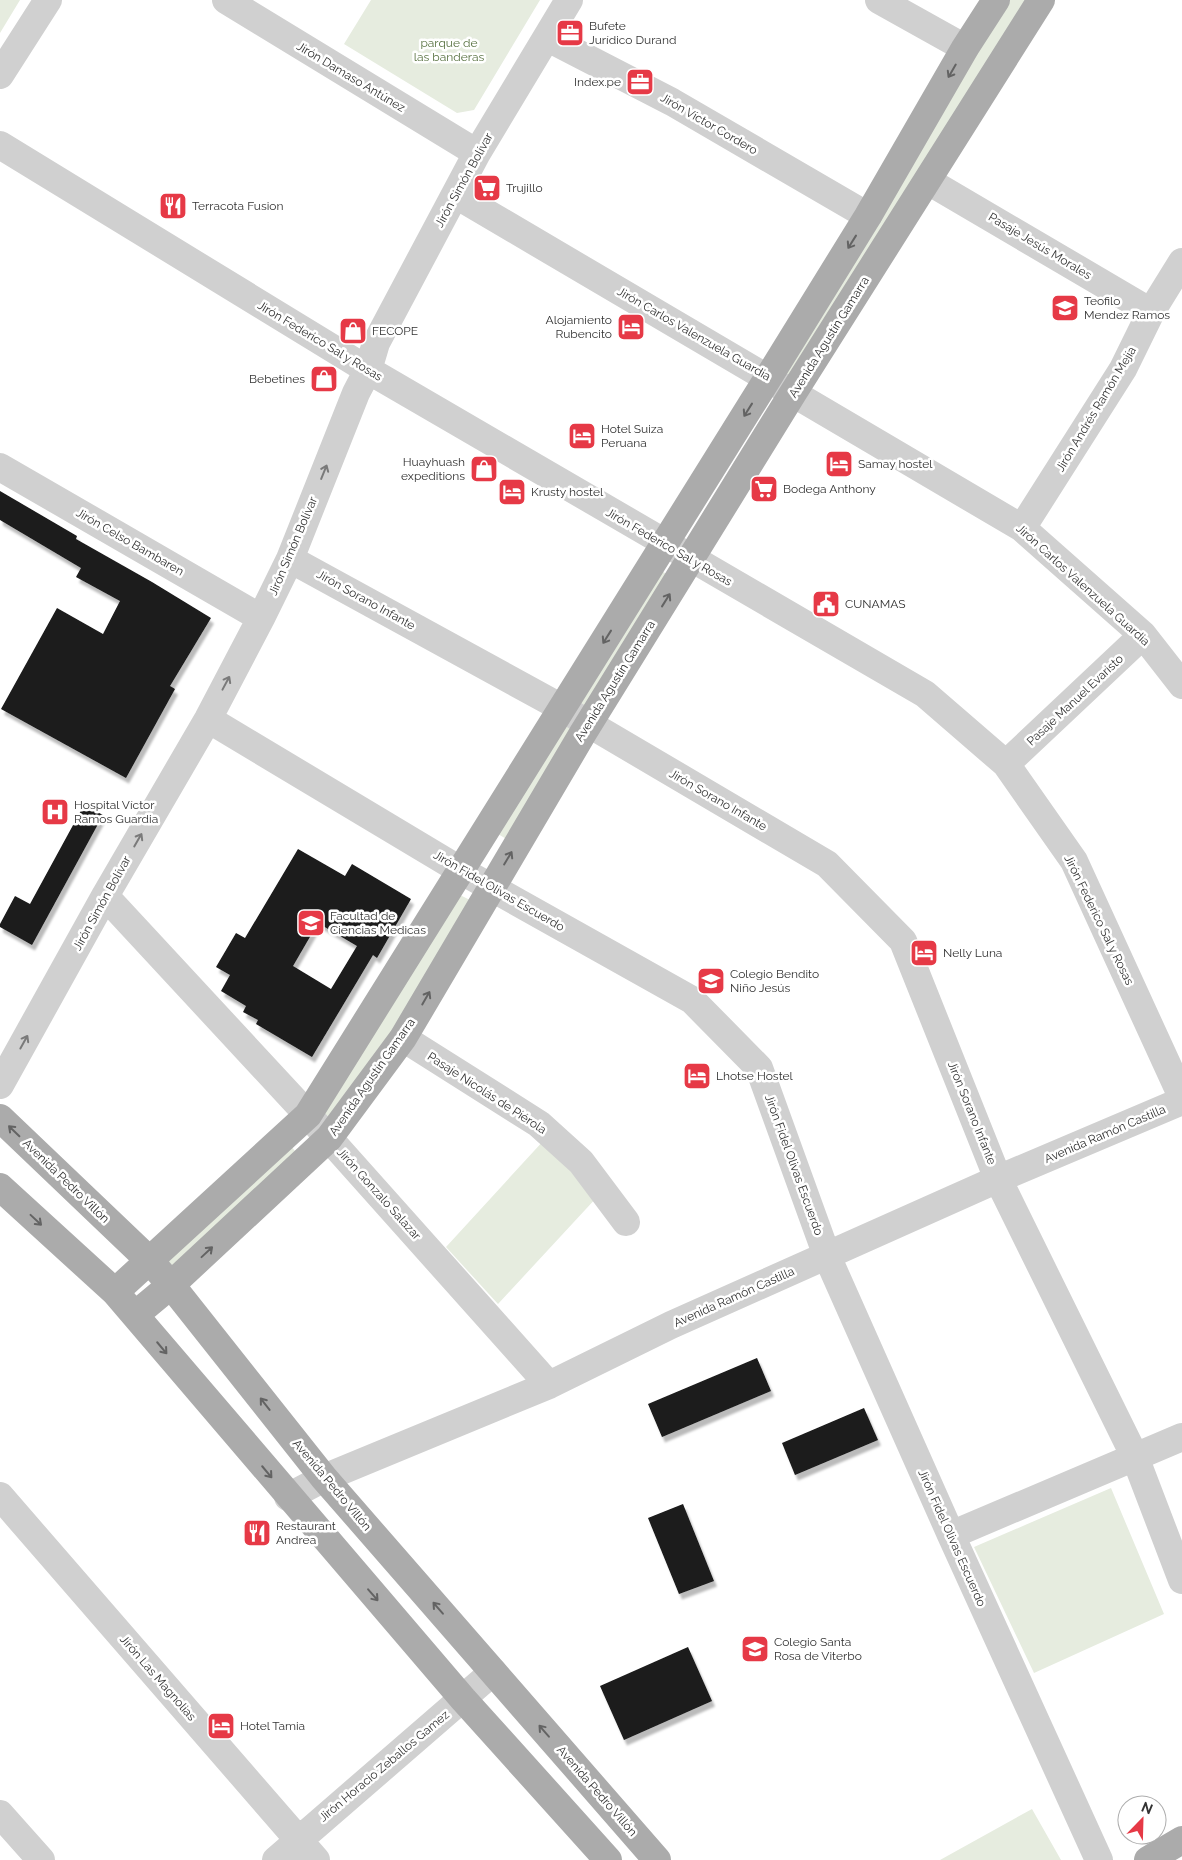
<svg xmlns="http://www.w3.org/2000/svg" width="1182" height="1860" viewBox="0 0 1182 1860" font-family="Raleway,sans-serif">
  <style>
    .green { fill: #e6ecdf }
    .building { fill: #1a1a1a; fill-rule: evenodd; filter: url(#shadow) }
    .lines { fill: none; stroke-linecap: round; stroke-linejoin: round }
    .minor { stroke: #d0d0d0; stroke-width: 28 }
    .major { stroke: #ababab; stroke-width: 28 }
    .oneway { stroke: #636363 }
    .oneway2 { stroke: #7a7a7a }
    .labels { text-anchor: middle; stroke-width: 5; stroke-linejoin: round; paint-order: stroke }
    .poi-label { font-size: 12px; fill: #333; stroke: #fff; text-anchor: start }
    .park-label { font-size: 12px; fill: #56703f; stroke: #fff }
    .street-label { font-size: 12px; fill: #333; stroke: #fff }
  </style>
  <defs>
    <filter id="shadow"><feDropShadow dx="3" dy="5.5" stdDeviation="1" flood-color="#0004"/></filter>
  </defs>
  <rect width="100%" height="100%" fill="#fff"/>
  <!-- green -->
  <path class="green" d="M0,0H20L0,33Z
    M371,0H540L474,110L457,113L344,44Z
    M1002,0H1033L795,382L778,372Z
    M658,569L670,576L589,708L574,700Z
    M562,721L577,729L508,840L493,831Z
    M460,895L474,902L336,1122L321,1111Z
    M545,1139L598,1196L498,1304L446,1247Z
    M291,1146L299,1156L176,1269L167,1260Z
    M1111,1488L1164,1614L1034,1673L974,1547Z
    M1032,1809L1061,1860H940Z"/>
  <!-- building -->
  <path class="building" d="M0,491L77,536L76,539L152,582L211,618L170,686L175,689L126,778L1,709L57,608L103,634L120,601L76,577L81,568L0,520Z
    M84,805L103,815L32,945L0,927V924L15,896L30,904Z
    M298,849L345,876L352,864L411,899L377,958L373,955L312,1057L256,1024L258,1020L243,1012L246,1006L221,991L230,975L216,967L236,933L245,938ZM318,923L357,946L331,989L293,966Z
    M757,1358L771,1391L662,1437L648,1404Z
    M864,1408L878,1440L795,1475L782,1443Z
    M683,1504L714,1581L679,1594L648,1518Z
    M688,1647L712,1701L624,1740L600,1686Z"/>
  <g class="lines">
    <!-- minor -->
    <path class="minor" d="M226,0L477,153
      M879,0L965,48
      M548,38L672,102L868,216
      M0,75L48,0
      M0,145L368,370L925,694L1006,764L1074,861L1182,1097
      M928,181L1151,312
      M456,195L1022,528L1143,635L1182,685
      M0,467L261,618
      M1022,528L1123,369L1151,312L1182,262
      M290,559L562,708L827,864L903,941L998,1179L1135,1457L1182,1580
      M208,719L460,870L692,1000L759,1068L827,1256L951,1535L1099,1860
      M1006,764L1143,635
      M105,896L308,1115L549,1385
      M403,1038L539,1124L581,1162L626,1222
      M0,1085L105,896L208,719L261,618L290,559L356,393L368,370L376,343L477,153L569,0
      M0,1496L316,1860
      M288,1497L324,1478L549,1385L671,1325L998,1179L1182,1101
      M951,1535L1182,1437
      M0,1814L41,1860
      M276,1860L493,1672"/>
    <!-- major -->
    <path class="major" d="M0,1118L150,1261L171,1285L324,1478L657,1860
      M0,1187L115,1292L463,1699L608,1860
      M115,1292L308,1115L768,378L868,216L965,48L996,0
      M135,1315L171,1285L329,1138L403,1038L583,733L793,393L1041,0
      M1148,1860L1182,1840"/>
  </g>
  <!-- one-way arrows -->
  <defs><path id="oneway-shaft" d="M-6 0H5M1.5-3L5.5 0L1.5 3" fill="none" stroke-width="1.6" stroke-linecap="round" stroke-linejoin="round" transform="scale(1.25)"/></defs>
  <g class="oneway">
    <use href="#oneway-shaft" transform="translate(952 71) rotate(120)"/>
    <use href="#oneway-shaft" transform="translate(852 242) rotate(122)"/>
    <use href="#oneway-shaft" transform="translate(748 410) rotate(122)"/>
    <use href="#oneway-shaft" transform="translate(666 600) rotate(-58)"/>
    <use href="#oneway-shaft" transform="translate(607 637) rotate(122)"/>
    <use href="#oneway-shaft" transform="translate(508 858) rotate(-59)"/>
    <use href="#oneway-shaft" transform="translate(426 998) rotate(-60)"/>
    <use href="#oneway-shaft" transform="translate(14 1131) rotate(-136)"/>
    <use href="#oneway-shaft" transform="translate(36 1220) rotate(43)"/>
    <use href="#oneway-shaft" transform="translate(207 1252) rotate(-43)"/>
    <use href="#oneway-shaft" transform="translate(162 1348) rotate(50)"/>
    <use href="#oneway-shaft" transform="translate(265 1404) rotate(-128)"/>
    <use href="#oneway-shaft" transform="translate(267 1472) rotate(50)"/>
    <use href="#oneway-shaft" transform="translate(373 1595) rotate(49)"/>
    <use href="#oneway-shaft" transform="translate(438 1608) rotate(-131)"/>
    <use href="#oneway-shaft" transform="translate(544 1731) rotate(-131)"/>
  </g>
  <g class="oneway2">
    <use href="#oneway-shaft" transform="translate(324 472) rotate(-68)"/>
    <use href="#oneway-shaft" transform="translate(226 683) rotate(-62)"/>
    <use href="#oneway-shaft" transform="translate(138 840) rotate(-60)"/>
    <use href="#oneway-shaft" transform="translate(24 1042) rotate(-61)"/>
  </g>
  <!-- icons -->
  <defs>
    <symbol id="office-square" viewBox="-11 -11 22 22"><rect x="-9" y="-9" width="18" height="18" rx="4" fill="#e63946" stroke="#fff"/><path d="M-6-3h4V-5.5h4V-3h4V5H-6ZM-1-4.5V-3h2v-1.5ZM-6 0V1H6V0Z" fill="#fff"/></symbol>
    <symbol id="supermarket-square" viewBox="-11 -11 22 22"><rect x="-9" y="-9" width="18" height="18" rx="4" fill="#e63946" stroke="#fff"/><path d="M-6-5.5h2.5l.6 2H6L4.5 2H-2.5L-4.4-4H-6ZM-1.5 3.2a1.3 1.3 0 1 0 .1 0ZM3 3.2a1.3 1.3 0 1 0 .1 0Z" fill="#fff"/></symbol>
    <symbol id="restaurant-square" viewBox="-11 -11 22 22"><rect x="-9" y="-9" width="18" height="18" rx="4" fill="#e63946" stroke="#fff"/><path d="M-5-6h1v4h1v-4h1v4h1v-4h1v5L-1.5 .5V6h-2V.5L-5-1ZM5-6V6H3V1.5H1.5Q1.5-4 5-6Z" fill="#fff"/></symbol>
    <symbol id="school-square" viewBox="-11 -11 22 22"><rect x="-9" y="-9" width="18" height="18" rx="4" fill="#e63946" stroke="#fff"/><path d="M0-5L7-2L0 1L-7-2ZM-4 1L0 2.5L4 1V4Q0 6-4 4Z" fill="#fff"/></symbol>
    <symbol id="hotel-square" viewBox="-11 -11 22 22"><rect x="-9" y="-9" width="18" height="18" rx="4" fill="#e63946" stroke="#fff"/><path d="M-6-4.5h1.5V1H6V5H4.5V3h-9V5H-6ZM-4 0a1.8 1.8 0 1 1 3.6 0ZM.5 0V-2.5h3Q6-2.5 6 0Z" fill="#fff"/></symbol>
    <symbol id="shop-square" viewBox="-11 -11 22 22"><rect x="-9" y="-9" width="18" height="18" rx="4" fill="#e63946" stroke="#fff"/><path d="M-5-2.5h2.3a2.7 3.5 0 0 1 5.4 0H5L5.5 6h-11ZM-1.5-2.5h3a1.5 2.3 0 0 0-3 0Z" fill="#fff"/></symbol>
    <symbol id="civic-square" viewBox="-11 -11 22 22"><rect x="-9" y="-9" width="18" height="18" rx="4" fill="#e63946" stroke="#fff"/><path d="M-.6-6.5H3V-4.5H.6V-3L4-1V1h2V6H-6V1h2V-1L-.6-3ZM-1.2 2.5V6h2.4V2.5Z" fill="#fff"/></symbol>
    <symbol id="hospital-square" viewBox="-11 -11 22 22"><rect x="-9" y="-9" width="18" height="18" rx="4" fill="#e63946" stroke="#fff"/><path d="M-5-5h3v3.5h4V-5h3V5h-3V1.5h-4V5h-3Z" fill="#fff"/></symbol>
    <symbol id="university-square" viewBox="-11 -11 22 22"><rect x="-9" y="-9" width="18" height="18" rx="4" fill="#e63946" stroke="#fff"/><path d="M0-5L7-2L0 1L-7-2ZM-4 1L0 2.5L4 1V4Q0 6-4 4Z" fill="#fff"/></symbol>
  </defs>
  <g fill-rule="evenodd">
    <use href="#office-square" x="554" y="17" width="32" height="32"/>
    <use href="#office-square" x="624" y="66" width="32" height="32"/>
    <use href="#supermarket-square" x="471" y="172" width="32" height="32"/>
    <use href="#restaurant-square" x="157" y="190" width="32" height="32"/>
    <use href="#school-square" x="1049" y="292" width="32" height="32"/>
    <use href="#hotel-square" x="615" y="311" width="32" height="32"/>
    <use href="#shop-square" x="337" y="315" width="32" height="32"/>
    <use href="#shop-square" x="308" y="363" width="32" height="32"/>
    <use href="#hotel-square" x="566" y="420" width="32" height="32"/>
    <use href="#hotel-square" x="823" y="448" width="32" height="32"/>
    <use href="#shop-square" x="468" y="453" width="32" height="32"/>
    <use href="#supermarket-square" x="748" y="473" width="32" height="32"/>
    <use href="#hotel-square" x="496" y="476" width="32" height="32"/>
    <use href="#civic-square" x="810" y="588" width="32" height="32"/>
    <use href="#hospital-square" x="39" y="796" width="32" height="32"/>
    <use href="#university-square" x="295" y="907" width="32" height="32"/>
    <use href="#hotel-square" x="908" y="937" width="32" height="32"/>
    <use href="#school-square" x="695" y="965" width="32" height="32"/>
    <use href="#hotel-square" x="681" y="1060" width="32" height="32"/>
    <use href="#restaurant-square" x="241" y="1517" width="32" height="32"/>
    <use href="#school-square" x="739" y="1633" width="32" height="32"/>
    <use href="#hotel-square" x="205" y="1710" width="32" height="32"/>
  </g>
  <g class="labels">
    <!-- poi labels -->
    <g class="poi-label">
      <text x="589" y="30">Bufete<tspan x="589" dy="14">Jurídico Durand</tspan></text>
      <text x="621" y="86" text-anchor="end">Index.pe</text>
      <text x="506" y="192">Trujillo</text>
      <text x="192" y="210">Terracota Fusion</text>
      <text x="1084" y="305">Teofilo<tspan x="1084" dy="14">Mendez Ramos</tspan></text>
      <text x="612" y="324" text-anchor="end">Alojamiento<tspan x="612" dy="14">Rubencito</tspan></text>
      <text x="372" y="335">FECOPE</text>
      <text x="305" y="383" text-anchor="end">Bebetines</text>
      <text x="601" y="433">Hotel Suiza<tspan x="601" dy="14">Peruana</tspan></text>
      <text x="465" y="466" text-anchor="end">Huayhuash<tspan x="465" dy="14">expeditions</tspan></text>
      <text x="858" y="468">Samay hostel</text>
      <text x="783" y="493">Bodega Anthony</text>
      <text x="531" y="496">Krusty hostel</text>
      <text x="845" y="608">CUNAMAS</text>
      <text x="74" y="809">Hospital Víctor<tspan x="74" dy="14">Ramos Guardia</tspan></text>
      <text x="330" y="920">Facultad de<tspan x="330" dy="14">Ciencias Medicas</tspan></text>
      <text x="943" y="957">Nelly Luna</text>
      <text x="730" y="978">Colegio Bendito<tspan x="730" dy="14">Niño Jesús</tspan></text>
      <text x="716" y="1080">Lhotse Hostel</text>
      <text x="276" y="1530">Restaurant<tspan x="276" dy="14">Andrea</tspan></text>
      <text x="774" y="1646">Colegio Santa<tspan x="774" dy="14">Rosa de Viterbo</tspan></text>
      <text x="240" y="1730">Hotel Tamia</text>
    </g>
    <!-- park labels -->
    <g class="park-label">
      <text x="449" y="47">parque de<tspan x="449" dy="14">las banderas</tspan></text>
    </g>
    <!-- street labels -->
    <g class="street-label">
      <text transform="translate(351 77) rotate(31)" y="4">Jirón Damaso Antúnez</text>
      <text transform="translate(709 124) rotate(30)" y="4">Jirón Víctor Cordero</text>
      <text transform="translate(464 180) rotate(-61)" y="4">Jirón Simón Bolívar</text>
      <text transform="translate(1040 246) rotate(31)" y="4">Pasaje Jesús Morales</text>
      <text transform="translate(694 334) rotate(30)" y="4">Jirón Carlos Valenzuela Guardia</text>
      <text transform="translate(829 337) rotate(-58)" y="4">Avenida Agustín Gamarra</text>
      <text transform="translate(320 341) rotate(31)" y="4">Jirón Federico Sal y Rosas</text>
      <text transform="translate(1096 409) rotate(-59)" y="4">Jirón Andrés Ramón Mejía</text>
      <text transform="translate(130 542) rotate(30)" y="4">Jirón Celso Bambaren</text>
      <text transform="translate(293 546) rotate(-67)" y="4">Jirón Simón Bolívar</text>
      <text transform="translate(669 547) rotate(30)" y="4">Jirón Federico Sal y Rosas</text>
      <text transform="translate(1083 585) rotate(42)" y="4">Jirón Carlos Valenzuela Guardia</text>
      <text transform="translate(366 600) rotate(29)" y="4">Jirón Sorano Infante</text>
      <text transform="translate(615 681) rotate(-58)" y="4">Avenida Agustín Gamarra</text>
      <text transform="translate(1075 700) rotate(-43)" y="4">Pasaje Manuel Evaristo</text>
      <text transform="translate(718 800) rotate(30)" y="4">Jirón Sorano Infante</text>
      <text transform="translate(499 891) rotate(30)" y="4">Jirón Fidel Olivas Escuerdo</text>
      <text transform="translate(102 903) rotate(-61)" y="4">Jirón Simón Bolívar</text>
      <text transform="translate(1099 920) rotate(64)" y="4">Jirón Federico Sal y Rosas</text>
      <text transform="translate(372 1077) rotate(-55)" y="4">Avenida Agustín Gamarra</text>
      <text transform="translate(487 1093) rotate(33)" y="4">Pasaje Nicolás de Piérola</text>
      <text transform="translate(972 1113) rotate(68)" y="4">Jirón Sorano Infante</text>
      <text transform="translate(1105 1134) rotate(-23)" y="4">Avenida Ramón Castilla</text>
      <text transform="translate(794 1165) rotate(70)" y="4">Jirón Fidel Olivas Escuerdo</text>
      <text transform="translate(66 1181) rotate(44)" y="4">Avenida Pedro Villón</text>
      <text transform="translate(379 1194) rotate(48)" y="4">Jirón Gonzalo Salazar</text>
      <text transform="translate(734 1297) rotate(-24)" y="4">Avenida Ramón Castilla</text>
      <text transform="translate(332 1485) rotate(50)" y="4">Avenida Pedro Villón</text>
      <text transform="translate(952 1538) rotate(66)" y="4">Jirón Fidel Olivas Escuerdo</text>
      <text transform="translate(158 1678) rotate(49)" y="4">Jirón Las Magnolias</text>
      <text transform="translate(384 1766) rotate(-40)" y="4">Jirón Horacio Zeballos Gamez</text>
      <text transform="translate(597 1791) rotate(49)" y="4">Avenida Pedro Villón</text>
    </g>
  </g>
  <!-- north arrow -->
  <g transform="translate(1142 1820) rotate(23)"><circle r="24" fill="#ffffff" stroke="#adadad"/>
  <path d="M0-4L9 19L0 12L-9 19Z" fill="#e63946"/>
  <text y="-8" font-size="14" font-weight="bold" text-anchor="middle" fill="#333333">N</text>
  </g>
</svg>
